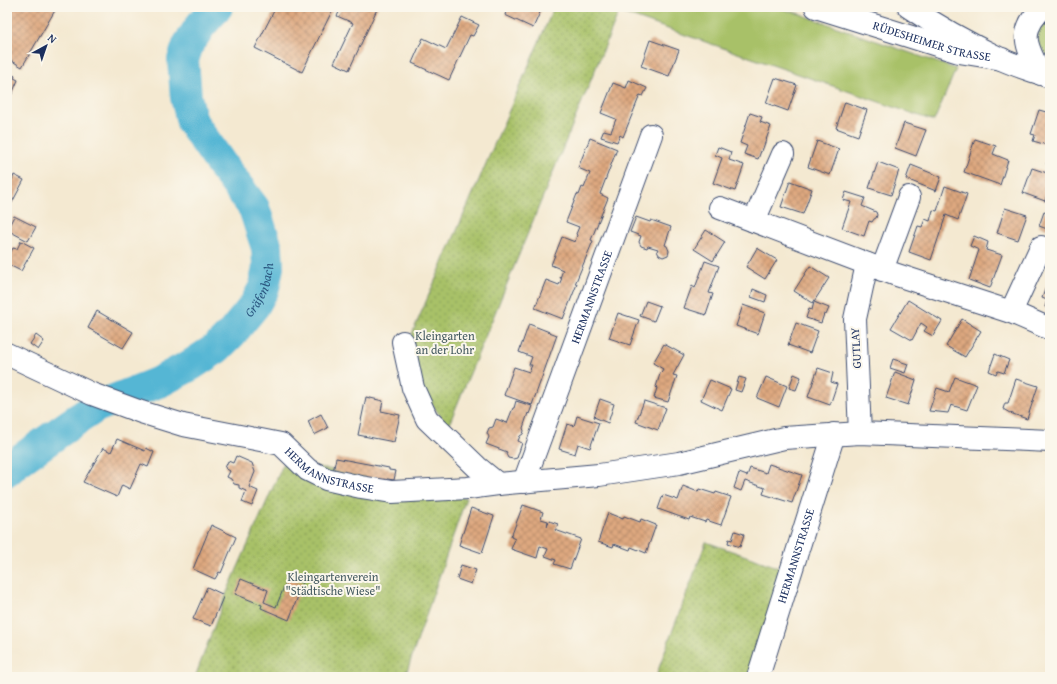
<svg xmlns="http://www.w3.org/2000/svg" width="1057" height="684" viewBox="0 0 1057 684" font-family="'Gentium Book Plus',serif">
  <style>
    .grass { fill: #a8c167; stroke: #627862 }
    .garden { fill: url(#garden-dots); stroke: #627862 }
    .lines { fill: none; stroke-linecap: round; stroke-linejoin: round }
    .river { stroke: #55b6d4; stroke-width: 32 }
    .building { fill: url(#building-cross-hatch) }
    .minor-casing { stroke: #3c4b6f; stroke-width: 24 }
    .minor { stroke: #fff; stroke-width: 22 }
    .labels { text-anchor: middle; stroke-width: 4; stroke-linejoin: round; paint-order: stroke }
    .street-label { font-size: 12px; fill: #1b2f5e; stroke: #fbf7ec }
    .park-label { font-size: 12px; fill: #455b61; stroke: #fbf7ec }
    .water-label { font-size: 13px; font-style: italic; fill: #2c5881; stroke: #fbf7ec }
  </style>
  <defs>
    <pattern id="garden-dots" width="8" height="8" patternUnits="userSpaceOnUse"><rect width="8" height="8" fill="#a8c167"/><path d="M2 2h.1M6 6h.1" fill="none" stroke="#889d58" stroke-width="1.8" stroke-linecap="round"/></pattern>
    <pattern id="building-cross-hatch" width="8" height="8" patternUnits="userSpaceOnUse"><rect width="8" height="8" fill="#dea87f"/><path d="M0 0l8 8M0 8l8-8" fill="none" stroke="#b3896b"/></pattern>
  </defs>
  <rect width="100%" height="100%" fill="#fbf7ec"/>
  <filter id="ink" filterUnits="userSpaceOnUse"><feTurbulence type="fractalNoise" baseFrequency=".025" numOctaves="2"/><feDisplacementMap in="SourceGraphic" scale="8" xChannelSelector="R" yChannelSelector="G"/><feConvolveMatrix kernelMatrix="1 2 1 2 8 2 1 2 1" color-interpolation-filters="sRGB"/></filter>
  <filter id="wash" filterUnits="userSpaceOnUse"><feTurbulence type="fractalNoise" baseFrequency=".012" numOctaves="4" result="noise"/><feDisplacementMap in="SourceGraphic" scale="16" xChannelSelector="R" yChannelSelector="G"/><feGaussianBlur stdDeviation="0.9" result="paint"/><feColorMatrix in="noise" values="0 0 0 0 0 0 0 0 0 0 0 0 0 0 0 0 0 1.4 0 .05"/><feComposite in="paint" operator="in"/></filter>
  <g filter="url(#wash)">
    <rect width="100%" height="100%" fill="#f4e9d1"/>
    <!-- grass -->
    <path class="grass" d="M621,7H776L800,14L956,69L934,121L619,12Z
      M1049,20H1050V58C1039,47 1037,44 1039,28Z"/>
    <!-- garden -->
    <path class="garden" d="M554,7H621L448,427L422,390L411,336Z
      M285,460L466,498L405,677H195L227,592Z
      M706,542L783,569L748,677H656L663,656Z"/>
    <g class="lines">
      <!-- river -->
      <path class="river" id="s1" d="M7,471L17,462L72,423L96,407L159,382L191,365L217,348L232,333L254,306L264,288L268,267L267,248L254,208L224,168L192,122L186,97L183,60L188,45L201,25L217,7"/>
    </g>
    <g id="blocks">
      <!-- building -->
      <path class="building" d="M7,7H57L22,67L7,58Z
        M276,7H334L302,72L255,48Z
        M342,7H378L349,70L334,63L353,23L337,16Z
        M508,7H515L518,9L519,7L542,8L533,28L505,15Z
        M462,17L479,25L473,36L470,35L449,80L412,63L423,38L446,49Z
        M650,40L679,50L669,76L641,66Z
        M7,72L15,76L14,78L18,80L12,94L7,91Z
        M775,78L797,85L788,111L766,103Z
        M629,80L647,88L643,96L640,95L623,137L620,135L617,142L601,137L604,130L611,132L616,119L601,113L613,83L626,88Z
        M845,102L867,110L858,136L836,128Z
        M1039,110L1050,113V140L1049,139L1047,145L1033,141L1035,135L1031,134Z
        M750,113L762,117L760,122L771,126L762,151H761L758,159L744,154L747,146L740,143Z
        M904,123L926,130L916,156L895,148Z
        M590,138L617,149L600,194L608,198L591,240L593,241L575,284H577L563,319L535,308L546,280L559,285L562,278H560L563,270L551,265L562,237L575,242L577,235L576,234L579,227L566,222L577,194L579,195L582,187L584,188L590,173L578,168Z
        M975,139L996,146L993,154L1008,160L1000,185L964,172Z
        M817,141L839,149L830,175L808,167Z
        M718,147L731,152L729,160L744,165L735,191L713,183L722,158L715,155Z
        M1050,153V166L1046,164Z
        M878,162L899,170L891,195L869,188Z
        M911,165L941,177L936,191L906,179Z
        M1032,168L1050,174V187L1045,201L1023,193Z
        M14,175L24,180L7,212V178L12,180Z
        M790,181L812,189L803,214L781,207Z
        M945,186L967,194L958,220L946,215L931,260L909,252L918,226L922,227L925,219L930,221L933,210L937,211Z
        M846,192L865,198L862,206L876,212L877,215L876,218L874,219L872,222L869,221L864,236L842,228L851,202L843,200Z
        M1005,208L1027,215L1018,240L997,233Z
        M1044,212L1050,214V230L1039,226Z
        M14,216L36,227L28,241L7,230Z
        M636,217L650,222L651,220L671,227L665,245L667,246L669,251L668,255L663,257L659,255L657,251L658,249L648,246L647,248L641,246L639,242L641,236L630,232Z
        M706,230L725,242L713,261L694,249Z
        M974,236L988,242L986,250L1002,255L990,288L969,280L979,250L970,246Z
        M21,241L34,248L21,271L9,265L7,269V254L9,255L13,248L17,249Z
        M757,248L777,260L765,279L746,267Z
        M705,261L719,266L709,293L713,294L706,315L684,308L692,286L695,288Z
        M810,266L829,278L813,303L794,291Z
        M1050,276V309L1045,307L1047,300L1042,298Z
        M753,289L767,295L765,302L751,297Z
        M908,300L942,321L933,336L924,331L927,327L921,323L912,340L891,328Z
        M646,301L660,306L654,321L640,316Z
        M814,302L829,308L826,315L824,314L821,323L806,318L809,309L812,310Z
        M743,305L765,313L758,334L736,326Z
        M97,311L133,332L123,348L88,328Z
        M618,313L639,320L630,345L609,338Z
        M962,319L981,331L965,357L946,346Z
        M796,323L818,331L810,353L788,345Z
        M529,324L557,335L532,405L504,395L514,367L529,372L532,365H529L532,357L519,352Z
        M36,335L44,341L38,350L30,344Z
        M664,344L684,355L673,375L677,376L668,402L654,398L657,388L656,387L660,374L663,369L653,363Z
        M995,354L1009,360L1004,373L998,371L996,374L989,371Z
        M893,359L908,364L905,373L890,368Z
        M818,368L833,373L831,382L837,384L830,405L808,397Z
        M895,372L916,380L908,405L886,398Z
        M794,374L801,377L796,390L789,388Z
        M739,377L746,379L741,392L735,390Z
        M766,377L787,386L779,407L757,398Z
        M955,377L977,385L967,410L951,405L948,413L929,411L937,388L949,392Z
        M1016,379L1038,386L1027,419L1010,413L1003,409L1005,403H1008Z
        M710,380L731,389L722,410L701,400Z
        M366,397L383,401L381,411L400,415L394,442L358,435Z
        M600,399L614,404L608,423L594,417Z
        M516,401L532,406L529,414L528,413L523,428L524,431L523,434L520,436L518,441L522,443L517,458L513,459L508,458L506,454L507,452L486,444L489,437L487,433L489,428L493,427L496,419L507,423L513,408H514Z
        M644,401L666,408L658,430L636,422Z
        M321,414L328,428L314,435L308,421Z
        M577,416L599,423L590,448L578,444L575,454L559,449L567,424L574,426Z
        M117,439L145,451L146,448L154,452L148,467L141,464L130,489L122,485L117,497L83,482L103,448L111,452Z
        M236,456L252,463L255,472L249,487L258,491L252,506L242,502L246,491L239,488V485L234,484L231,479L227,477L230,471L225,468L228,461L233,463Z
        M336,458L389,468V470L396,471L394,480L387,479L386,481L333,472Z
        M769,464L802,475L792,503L763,494L765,488L745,481L741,491L734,488L739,473L747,476L750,468L766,473Z
        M683,486L698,492L699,489L715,494L716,492L731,497L721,525L706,520L705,522L690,517L689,520L658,509L663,495L678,500Z
        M523,505L543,512L541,519L548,521L547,527L549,521L558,524L555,530L581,539L570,569L554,564L556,560L545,556L548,549L540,546L537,558L511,549L515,539L511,537Z
        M471,508L494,516L482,553L459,545Z
        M608,513L623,519L624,516L640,522L641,519L656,525L646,553L631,547L630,550L614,544L613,547L598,542Z
        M211,525L236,537L221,573L219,572L215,579L193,569Z
        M735,531L744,534L740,547L728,543L729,539L732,540Z
        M461,565L476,570L471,584L457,579Z
        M288,577L303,583L289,620L261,608L262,605L235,594L241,579L268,590L264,602L276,607Z
        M207,587L224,595L211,626L193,619Z"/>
    </g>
  </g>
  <g filter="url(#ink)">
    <use href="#blocks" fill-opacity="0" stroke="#3c4b6f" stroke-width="1"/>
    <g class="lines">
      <defs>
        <g id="minor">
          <path id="s2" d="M816,7L959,52L1002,59"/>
          <path d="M909,7C938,27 969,44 1001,59C1016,66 1034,71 1050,77"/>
          <path d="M1041,74C1026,47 1017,30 1044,7"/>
          <path d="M720,208L894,274L1011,312L1050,329"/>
          <path d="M754,221L783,154"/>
          <path d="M882,270L909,197"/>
          <path d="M1011,312L1041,247"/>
          <path d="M403,342L413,388L427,419L477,467L498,484"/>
          <path id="s3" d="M7,354L92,394L141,412L183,425L281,444L308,470L326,479L361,487L392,492L468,488L498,484L599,475L679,463L784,438L860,433L1050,441"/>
          <path d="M860,433L855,319L867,264"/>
          <path id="s4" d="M524,482L651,135"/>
          <path id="s5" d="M758,677L834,434"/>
        </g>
      </defs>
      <!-- minor casing -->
      <use href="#minor" class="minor-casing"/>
      <!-- minor -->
      <use href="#minor" class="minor"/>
    </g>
  </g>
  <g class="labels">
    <!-- street labels -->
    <g class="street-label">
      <text dy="4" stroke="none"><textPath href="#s2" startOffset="121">RÜDESHEIMER STRASSE</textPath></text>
      <text dy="4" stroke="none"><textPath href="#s4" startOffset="197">HERMANNSTRASSE</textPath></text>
      <text transform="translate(856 348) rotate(-93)" y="4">GUTLAY</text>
      <text dy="4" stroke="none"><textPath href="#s3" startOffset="347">HERMANNSTRASSE</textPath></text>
      <text dy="4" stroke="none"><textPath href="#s5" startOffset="127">HERMANNSTRASSE</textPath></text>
    </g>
    <!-- park labels -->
    <g class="park-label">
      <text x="445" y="340">Kleingarten<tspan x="445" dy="14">an der Lohr</tspan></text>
      <text x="333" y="581">Kleingartenverein<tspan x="333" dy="14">"Städtische Wiese"</tspan></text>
    </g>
    <!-- water labels -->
    <g class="water-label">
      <text dy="5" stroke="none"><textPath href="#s1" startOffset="318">Gräfenbach</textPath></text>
    </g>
  </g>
  <!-- margin -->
  <rect width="1057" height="684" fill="none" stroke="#fbf7ec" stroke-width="24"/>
  <!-- north arrow -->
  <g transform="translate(46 46) rotate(40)" stroke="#fbf7ec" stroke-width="3" paint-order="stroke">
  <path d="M0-3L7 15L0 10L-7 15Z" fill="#1b2f5e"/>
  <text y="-6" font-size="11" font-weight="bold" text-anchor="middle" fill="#1b2f5e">N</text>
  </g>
</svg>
